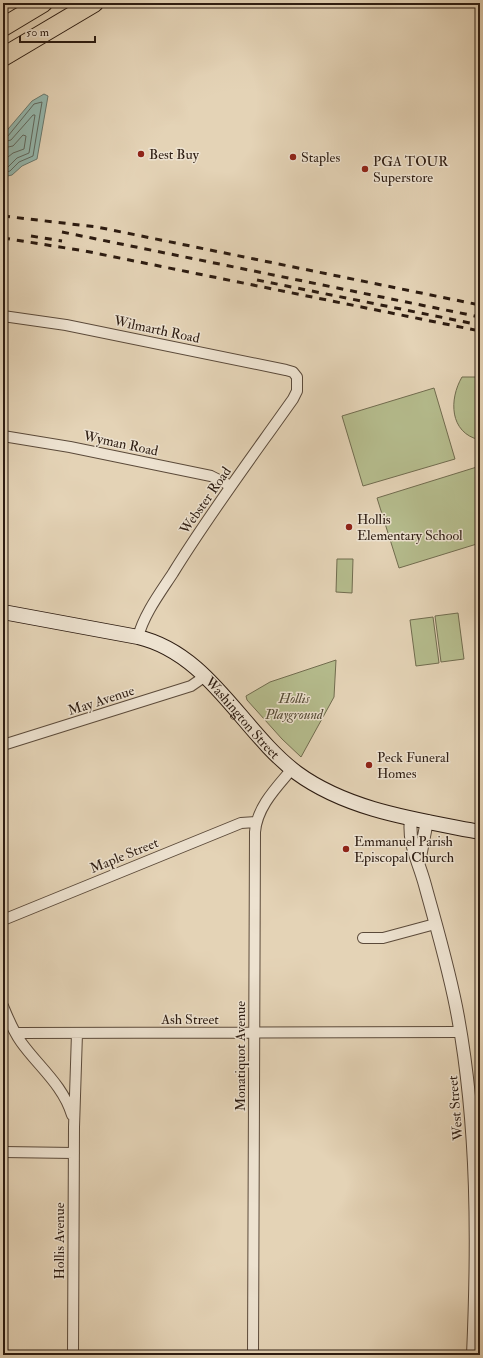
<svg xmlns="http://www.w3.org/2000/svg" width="483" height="1358" viewBox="0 0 483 1358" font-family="'IM FELL Double Pica',serif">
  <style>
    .green { fill: #b5bc8d; stroke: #716c4f }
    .water { fill: #95b8ae; stroke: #6b7a6f }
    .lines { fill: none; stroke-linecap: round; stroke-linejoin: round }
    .shore { stroke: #616a60; stroke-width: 1 }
    .minor-casing { stroke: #5b4a3a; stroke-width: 12 }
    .tertiary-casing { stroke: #5b4a3a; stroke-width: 14 }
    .secondary-casing { stroke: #2d1c11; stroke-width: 16 }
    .motorway-casing { stroke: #2d1c11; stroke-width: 20 }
    .minor { stroke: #ede2d0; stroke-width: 10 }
    .tertiary { stroke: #ede2d0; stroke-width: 12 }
    .secondary { stroke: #ede2d0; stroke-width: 14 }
    .motorway { stroke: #e4d3b6; stroke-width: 18 }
    .rail { stroke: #2d1c11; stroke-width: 3; stroke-dasharray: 7 7; stroke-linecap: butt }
    .poi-dot { fill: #8f2418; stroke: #ede2d0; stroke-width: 1.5 }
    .labels { text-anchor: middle; stroke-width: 3; stroke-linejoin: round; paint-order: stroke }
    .poi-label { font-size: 14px; fill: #2d1c11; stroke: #ede2d0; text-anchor: start }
    .street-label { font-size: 14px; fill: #2d1c11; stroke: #ede2d0 }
    .park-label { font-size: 14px; font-style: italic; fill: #564c36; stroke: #ede2d0 }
  </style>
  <rect width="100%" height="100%" fill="#e4d3b6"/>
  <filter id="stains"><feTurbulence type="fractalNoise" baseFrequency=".005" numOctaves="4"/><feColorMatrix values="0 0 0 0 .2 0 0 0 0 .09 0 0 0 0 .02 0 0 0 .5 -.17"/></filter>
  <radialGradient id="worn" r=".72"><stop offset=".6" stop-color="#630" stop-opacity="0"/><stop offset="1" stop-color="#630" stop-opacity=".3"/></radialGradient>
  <!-- green -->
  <path class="green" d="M462,377H480V440C449,433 449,399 462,377Z
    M434,388L455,459L363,486L342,416Z
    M480,466V543L399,568L377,498Z
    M337,559H353L352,593L336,592Z
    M458,613L464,659L441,662L435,616Z
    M433,617L439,663L416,666L410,620Z
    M336,660L334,697L301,757L282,739L247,700L246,696L270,682Z"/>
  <!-- water -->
  <path class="water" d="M44,94L48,96L37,159L22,166L12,175L3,177V135L32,101Z"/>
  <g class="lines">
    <!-- shore -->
    <path class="shore" d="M3,137L8,136L34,104L42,102L33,156L19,162L10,171L3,173
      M3,142L11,140L33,115H35L29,153L17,158L8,167L3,168
      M3,148L13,146L23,135L26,136L24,149L13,153L3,161"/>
    <defs>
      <path id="minor" d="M3,316L66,325L286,370L293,372L297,377V391L293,399C252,457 210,513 173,573C160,593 144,614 138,637
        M3,436L70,447L211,476L231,486
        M3,745L191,686L204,677
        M3,920L241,823L256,822
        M363,938H383L435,924
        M3,1006C8,1018 13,1031 21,1042C38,1066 63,1085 72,1115
        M16,1033L461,1032
        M3,1152L74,1153
        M73,1355L74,1127L77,1033
        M253,1355L255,832C257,807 276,788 292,769"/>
      <path id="tertiary" d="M411,818C408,845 418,859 425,885C437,929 450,972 458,1017C478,1128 478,1242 473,1355
        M419,862L427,821"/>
      <g id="secondary">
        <path id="s1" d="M3,612L138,637C210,654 242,732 297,773C349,811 419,820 480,832"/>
      </g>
      <path id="motorway" d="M3,27L43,3
        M3,57L94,3"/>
    </defs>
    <!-- minor casing -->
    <use href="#minor" class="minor-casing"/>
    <!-- tertiary casing -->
    <use href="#tertiary" class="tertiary-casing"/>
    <!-- secondary casing -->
    <use href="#secondary" class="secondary-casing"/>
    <!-- motorway casing -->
    <use href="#motorway" class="motorway-casing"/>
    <!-- minor -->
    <use href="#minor" class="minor"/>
    <!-- tertiary -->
    <use href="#tertiary" class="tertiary"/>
    <!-- secondary -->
    <use href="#secondary" class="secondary"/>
    <!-- motorway -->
    <use href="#motorway" class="motorway"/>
    <!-- rail -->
    <path class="rail" d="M3,216L97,227L480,305
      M62,232L480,317
      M31,236L62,241
      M3,238L85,251L480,331
      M257,280L480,325"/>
  </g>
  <!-- markers -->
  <g class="poi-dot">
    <circle cx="141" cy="154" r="4"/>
    <circle cx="293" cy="157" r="4"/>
    <circle cx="365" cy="169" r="4"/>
    <circle cx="349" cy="527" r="4"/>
    <circle cx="369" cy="765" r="4"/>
    <circle cx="346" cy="849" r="4"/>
  </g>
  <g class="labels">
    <!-- poi labels -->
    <g class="poi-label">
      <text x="149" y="159">Best Buy</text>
      <text x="301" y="162">Staples</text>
      <text x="373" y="166">PGA TOUR<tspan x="373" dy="16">Superstore</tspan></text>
      <text x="357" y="524">Hollis<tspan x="357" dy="16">Elementary School</tspan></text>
      <text x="377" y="762">Peck Funeral<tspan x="377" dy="16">Homes</tspan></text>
      <text x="354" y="846">Emmanuel Parish<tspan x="354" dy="16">Episcopal Church</tspan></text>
    </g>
    <!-- street labels -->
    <g class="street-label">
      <text transform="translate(157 329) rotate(12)" y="5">Wilmarth Road</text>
      <text transform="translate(121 443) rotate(12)" y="5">Wyman Road</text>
      <text transform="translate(205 500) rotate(-55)" y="5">Webster Road</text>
      <text transform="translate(101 700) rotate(-18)" y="5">May Avenue</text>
      <text dy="5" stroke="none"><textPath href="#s1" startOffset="272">Washington Street</textPath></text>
      <text transform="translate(124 855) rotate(-22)" y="5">Maple Street</text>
      <text x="190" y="1024">Ash Street</text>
      <text transform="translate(240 1056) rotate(-90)" y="5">Monatiquot Avenue</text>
      <text transform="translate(455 1108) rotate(-95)" y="5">West Street</text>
      <text transform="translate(59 1241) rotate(-90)" y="5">Hollis Avenue</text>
    </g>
    <!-- park labels -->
    <g class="park-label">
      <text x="294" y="703">Hollis<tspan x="294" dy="16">Playground</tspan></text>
    </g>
  </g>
  <!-- margin -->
  <rect width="483" height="1358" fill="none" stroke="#e4d3b6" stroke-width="16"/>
  <rect x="4" y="4" width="475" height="1350" fill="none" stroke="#2d1c11" stroke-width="2"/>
  <rect x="8" y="8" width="467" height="1342" fill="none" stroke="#2d1c11"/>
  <!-- scale -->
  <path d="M20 36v6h75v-6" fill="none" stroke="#2d1c11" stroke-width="2"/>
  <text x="26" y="36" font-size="12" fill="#2d1c11" stroke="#ede2d0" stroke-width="3" paint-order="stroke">50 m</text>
  <rect width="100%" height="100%" filter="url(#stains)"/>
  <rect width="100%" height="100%" fill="url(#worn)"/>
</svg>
